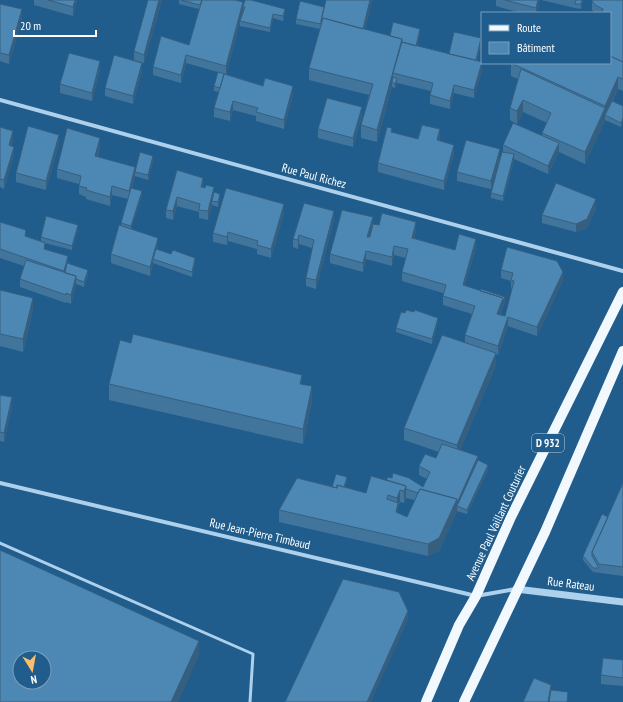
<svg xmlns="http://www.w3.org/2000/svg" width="623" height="702" viewBox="0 0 623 702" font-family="'PT Sans Narrow',sans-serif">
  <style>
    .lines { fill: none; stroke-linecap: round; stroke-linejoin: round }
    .service { stroke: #add1ec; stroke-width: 3 }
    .minor { stroke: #add1ec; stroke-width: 4 }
    .tertiary { stroke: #add1ec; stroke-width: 7 }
    .primary { stroke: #f2f9fe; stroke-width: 10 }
    .wall { fill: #42759c; fill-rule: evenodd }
    .shaded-wall { fill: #365f7f }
    .building { fill: #4d88b5; stroke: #365f7f; fill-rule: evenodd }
    .labels { text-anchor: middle; stroke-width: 4; stroke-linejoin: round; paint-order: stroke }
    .shield { fill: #205d8c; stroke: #bccedc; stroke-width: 1 }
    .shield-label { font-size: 11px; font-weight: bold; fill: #fff }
    .street-label { font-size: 12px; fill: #fff; stroke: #205d8c }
  </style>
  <rect width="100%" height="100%" fill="#205d8c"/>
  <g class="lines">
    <!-- service -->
    <path class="service" d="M0,543L253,654L250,702"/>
    <!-- minor -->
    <path class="minor" d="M0,100L623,271
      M0,483L476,596L516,589"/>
    <!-- tertiary -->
    <path class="tertiary" d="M516,589L623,602"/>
    <!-- primary -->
    <path class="primary" d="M426,702L459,625L476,596L511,517L623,292
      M464,702L545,532L623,351"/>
  </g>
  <!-- wall -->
  <path class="wall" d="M34,0H77L73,16L34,5Z
    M148,0H162L144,63L134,60V51Z
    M179,0H235L243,6L285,13L283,21L273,18L270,32L240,26V22L226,74L293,95L284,129L256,121V116L233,110L230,121L214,117V108L219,92L214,91V86L218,72L186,63L181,83L153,75V67L189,45L199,9L179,4Z
    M372,0L365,29L390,36L420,34L417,46L449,54L481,43L477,61L482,70L474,98L454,93L450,109L430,104V95L431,91L397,83L395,88L392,87L377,142L361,138V125L369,95L309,80V68L320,29L296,24V19L324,7Z
    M496,0H540L537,13H521L496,6Z
    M541,0H583L581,9L575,8Z
    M623,0V91L618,89L613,101L623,106V122L621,127L605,120V117V120L585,164L559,152L548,174L514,159L503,201L491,198V193L503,152V145L542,136V133L547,123L523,112L517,124L510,120V108L518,79L511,76V63H610V13H595L592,10V1Z
    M0,4L22,18L9,64L0,61Z
    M100,70L92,101L60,93V84Z
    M142,72L133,104L105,96V88Z
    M362,116L353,147L318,138V129Z
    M0,127L13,140L11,146L14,155L4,189L0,187Z
    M392,132L418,139L440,138L439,141L454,153L444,190L378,172V163Z
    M59,144L46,190L16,182V173Z
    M100,146L98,156L135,171L153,161L148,180L135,176L132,188L142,195L131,229L158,247L157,249L195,263L192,277L153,263L150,276L111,263V254L121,226V223L128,199L112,195L110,206L86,199V197L79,194V184L57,178V169Z
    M500,158L491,189L457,181V172Z
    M177,170L203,186V188L214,192L220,199L218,207L212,205L208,220L199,218V212L177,206L173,220L166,218V210Z
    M596,208L587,228L576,232L542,223V215Z
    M284,213L271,258L257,254V249L228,241L227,245L213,242V233Z
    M334,220L316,289L306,286V278L312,248L299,244L298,249L293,247V239Z
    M0,222L26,237L41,241V237L78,229L72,250L45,243V249L88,274L84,287L76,284L71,304L66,302V303L20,287V279L24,266L0,258Z
    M373,226L416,231L414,238L455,250L476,248L465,285L505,301L500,315L505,316L512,289H511V281L501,278V270L563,280L537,336L508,326L498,355L496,354V365L460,450L478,460L488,470L467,514L457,511L439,551L428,556L279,522V510L332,486L347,482L345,487L366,493L387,480L423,487L427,479L419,475V466L436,458L439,452L404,440V428L465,343V335L472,314L443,305V293L402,281V272L406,258L394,255L392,266L366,259L363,272L330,263V254ZM406,498L415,500L407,517L398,513V507L400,502L404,503Z
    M0,290L33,310L23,352L0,346Z
    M414,312L438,322L432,344L396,332V328L405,313Z
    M109,384L312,401L303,444L109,400Z
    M0,395L12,406L4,442L0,441Z
    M623,483V576L593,572L583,560V556L608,517Z
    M623,660V686L601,684V675Z"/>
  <!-- shaded-wall -->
  <path class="shaded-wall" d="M75,0H77L73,16V7Z
    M159,0H162L144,63V55Z
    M370,0H372L362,41V32Z
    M538,0H540L537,13H536V8Z
    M582,0H583L581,9V4Z
    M243,2V11L226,74V66Z
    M22,9V18L9,64V55Z
    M285,9V13L283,21V16Z
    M273,14V18L270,32V28Z
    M420,29V34L415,54V50Z
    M481,38V43L476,66V62Z
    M402,39V51L393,73V82H392V87L377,142V130Z
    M186,55V63L181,83V75Z
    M100,61V70L92,101V93Z
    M482,62V70L474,98V90Z
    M142,63V72L133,104V96Z
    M618,77V89L606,116L605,115V120L585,164V152L605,109V106Z
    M397,79V83L395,88V84Z
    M454,85V93L450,109V101Z
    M293,86V95L284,129V120Z
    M523,100V112L517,124V111Z
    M233,101V110L230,121V112Z
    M362,107V116L353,147V138Z
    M623,118V122L621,127V123Z
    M440,129V138L437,149V140Z
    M13,131V140L9,154V145Z
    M59,135V144L46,190V181Z
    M100,138V146L95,164V156Z
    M559,143V152L548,174V166Z
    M454,145V153L444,190V181Z
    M14,147V155L4,189V180Z
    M500,149V158L491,189V181Z
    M514,154V159L503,201V196Z
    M153,156V161L148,180V175Z
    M135,167V176L129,200V191Z
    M203,178V186L201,196V187Z
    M112,186V195L110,206V197Z
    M214,187V196L212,201V205L208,220V211Z
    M142,191V195L131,230V226Z
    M220,194V199L218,207V202Z
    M177,197V206L173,220V211Z
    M596,199V208L587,228L576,232V224Z
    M284,204V213L271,258V249Z
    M334,211V220L316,289V280Z
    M373,217V226L367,246V237Z
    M416,222V231L412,246V238Z
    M78,225V229L72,250V246Z
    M228,232V241L227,245V237Z
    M299,235V244L298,249V240Z
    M158,238V247L154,259H153V263L150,276V267Z
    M476,239V248L463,293V285Z
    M394,246V255L392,266V257Z
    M366,251V259L363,272V263Z
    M68,256V265L64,275V271Z
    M195,258V263L192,277V272Z
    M88,270V274L84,287V282Z
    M563,272V280L537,336V327Z
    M76,276V285L71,304V295Z
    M505,297V301L497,322V314L503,298Z
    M33,298V310L23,352V339Z
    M508,317V326L498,355V346Z
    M438,318V322L432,344V339Z
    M496,353V365L457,457V445Z
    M302,375V390L300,384Z
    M312,386V401L303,444V429Z
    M12,397V406L4,442V433Z
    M478,456V465L457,506V512V503Z
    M488,465V470L467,514V510Z
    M347,477V482L343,494V490Z
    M406,486V498L404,503V491Z
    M400,490V502L398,507V515L396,512L397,507V498Z
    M457,499V512L439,551L428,556V544Z
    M408,611V620L371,702H367Z
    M199,641V656L178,702H171Z"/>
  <!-- building -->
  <path class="building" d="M48,0H75L73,7Z
    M148,0H159L144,55L134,51Z
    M181,0H202L200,5Z
    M202,0H235L243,2L226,66L186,55L181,75L153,67L161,36L189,45Z
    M245,0H251L285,9L283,16L273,14L270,28L240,21L245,7L243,6Z
    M326,0H370L363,29L323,18L322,21H321Z
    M505,0H538L536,8Z
    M576,0H582L581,4H575Z
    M592,0H623V62L610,56V13H602L603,9L595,5L592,1Z
    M300,1L324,7L321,21V24L296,19Z
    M0,4L22,9L9,55L0,53Z
    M323,18L402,39L377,130L361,125L373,84L309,68Z
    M393,22L420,29L416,46L402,42V39L390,36Z
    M454,32L481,38L476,60L449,54Z
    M402,42L482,62L474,90L454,85L450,101L430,95L433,83L393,73Z
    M69,53L100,61L92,93L60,84Z
    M114,55L142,63L133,96L105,88Z
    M610,56L623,62V79L618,77L605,106L511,63H610Z
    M521,69L605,108L585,152L542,133L551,113L523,100L517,111L510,108Z
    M218,72L225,74H224L220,88L214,86Z
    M224,74L263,86L265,78L293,86L284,120L256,112L258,108L233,101L230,112L214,108Z
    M393,77L397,79L395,84L392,82Z
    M327,98L362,107L353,138L318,129Z
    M612,101L623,106V118L621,123L605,115Z
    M513,123L559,143L548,166L503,145Z
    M422,125L440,129L437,140L454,145L444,181L378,163L387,127L392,128L391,132L418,139Z
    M28,126L59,135L46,181L16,173Z
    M0,127L13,131L9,145L14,147L4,180L0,179Z
    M67,128L100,138L95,156L135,167L129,191L112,186L110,197L86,190L87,188L79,186L81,176L57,169Z
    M466,140L500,149L491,181L457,172Z
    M140,152L153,156L148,175L135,172Z
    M502,152L514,154L503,196L491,193Z
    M177,170L203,178L201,187L205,188L206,185L214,187L208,211L199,210L200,204L177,197L173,211L166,210Z
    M556,183L596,199L587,219L576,224L542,215Z
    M131,188L142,191L131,226L121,223Z
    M226,188L284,204L271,249L257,245L258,241L228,232L227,237L213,233Z
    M214,192L220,194L218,202L212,201Z
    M304,203L334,211L316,280L306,278L314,240L299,235L298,240L293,239Z
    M342,210L373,217L367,237H370L373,224L379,225L382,213L416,222L412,238L455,250L459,234L476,239L463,285L503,298L497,314L505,316L514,281L511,280L513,273L501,270L507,247L557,261L563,272L537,327L508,317L498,346L465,335L475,306L443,296L446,285L402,272L408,249L394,246L392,257L366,251L363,263L330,254Z
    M46,216L78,225L72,246L41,237Z
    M0,222L26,230L25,236L45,243L44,249L68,256L64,271L0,249Z
    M119,225L158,238L150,267L111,254Z
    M156,249L171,254L173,250L195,258L192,272L153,259Z
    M26,260L76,276L71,295L66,293V295L20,279Z
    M67,263L88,270L84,282L76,279V276L65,273Z
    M481,289L505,297L503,302V298L480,291Z
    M0,290L33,298L23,339L0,334Z
    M406,310L414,312L415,310L438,318L432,339L396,328L401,312L405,313Z
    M133,334L302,375L300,384L312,386L303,429L109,384L120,340L131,343Z
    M442,335L496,353L457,445L404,428Z
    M0,395L12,397L4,433L0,432Z
    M442,444L478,456L457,503V499L420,489L418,493L406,489V486L387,480V477L392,478L393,473L409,478L423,487L430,472L419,466L425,454L436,458Z
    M478,460L488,465L467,510L457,506Z
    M336,474L347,477L344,487L337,485V488L332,487Z
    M371,476L406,486L404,491L400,490L397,498L388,495L387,499L398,503L396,512L407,517L420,489L457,499L439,538L428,544L279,510L297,478L337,488V485L366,493Z
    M623,483V567L599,564L592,552Z
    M602,514L608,517L592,552V556L599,568H593L583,556Z
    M0,550L199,641L171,702H0ZM20,658H44V682H20Z
    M343,579L399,592L408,611L367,702H285Z
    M603,658L623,660V678L601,675Z
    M534,678L551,685L548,702H523Z
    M551,690L568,692L567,702H549Z"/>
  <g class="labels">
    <!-- shield labels -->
    <rect class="shield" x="532" y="434" width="32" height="18" rx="3"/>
    <g class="shield-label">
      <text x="548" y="447">D 932</text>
    </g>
    <!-- street labels -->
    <g class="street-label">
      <text transform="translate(314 176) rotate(15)" y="4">Rue Paul Richez</text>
      <text transform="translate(496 523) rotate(-65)" y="4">Avenue Paul Vaillant Couturier</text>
      <text transform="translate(260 534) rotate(13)" y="4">Rue Jean-Pierre Timbaud</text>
      <text transform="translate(571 584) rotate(7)" y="4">Rue Rateau</text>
    </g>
  </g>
  <!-- legend -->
  <rect x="481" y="12" width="130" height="52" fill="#205d8c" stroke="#799eba"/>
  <rect x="489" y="25" width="20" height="6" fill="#f2f9fe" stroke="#799eba"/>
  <text x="517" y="32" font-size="12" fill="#ffffff">Route</text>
  <rect x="489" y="42" width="20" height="12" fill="#4d88b5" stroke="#799eba"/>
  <text x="517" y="52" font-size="12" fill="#ffffff">Bâtiment</text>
  <!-- north arrow -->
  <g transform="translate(32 670) rotate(169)"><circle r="19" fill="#205d8c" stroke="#799eba"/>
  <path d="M0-3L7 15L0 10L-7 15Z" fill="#f9bf6e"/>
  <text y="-6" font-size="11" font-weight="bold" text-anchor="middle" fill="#ffffff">N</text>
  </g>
  <!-- scale -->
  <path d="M14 30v6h82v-6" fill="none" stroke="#ffffff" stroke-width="2"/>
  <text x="20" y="30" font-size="12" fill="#ffffff" stroke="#205d8c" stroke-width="3" paint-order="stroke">20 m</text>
</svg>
